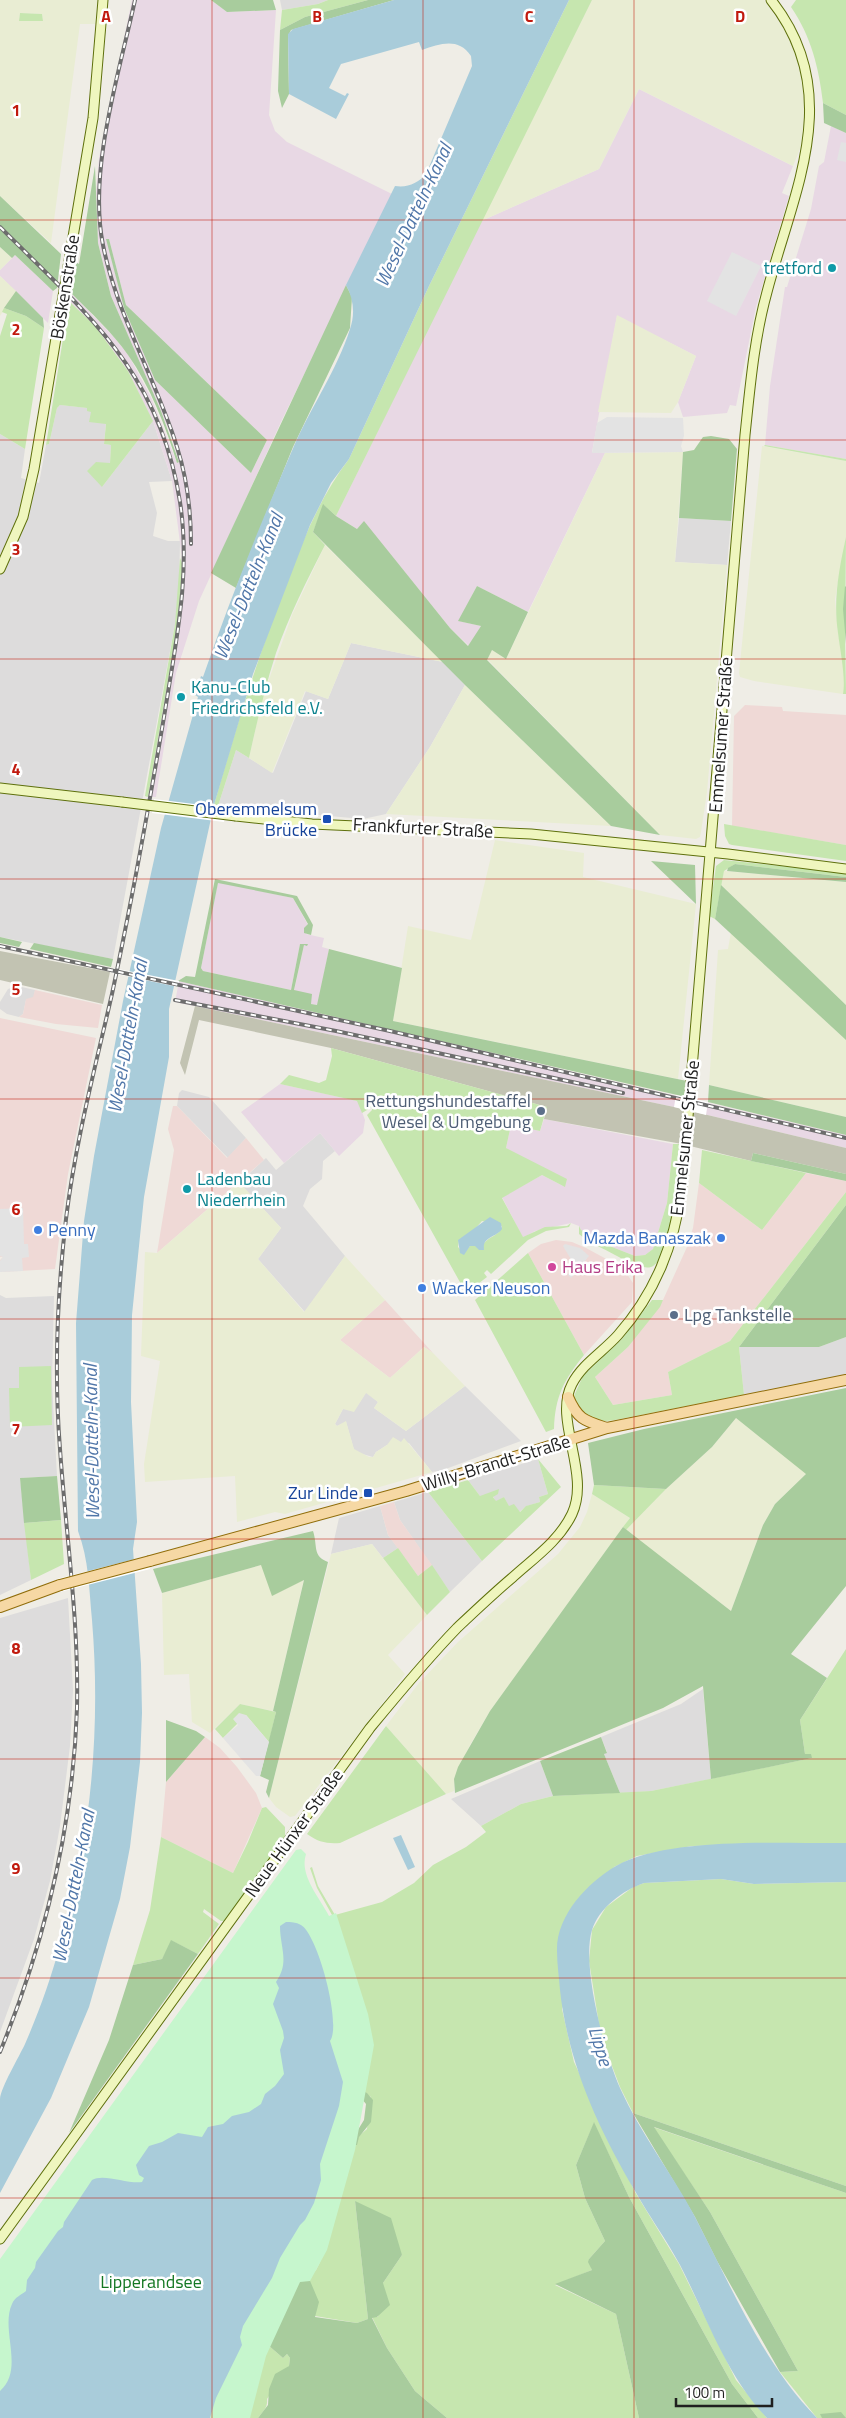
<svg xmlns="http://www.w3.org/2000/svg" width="846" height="2418" viewBox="0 0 846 2418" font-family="'Titillium Web',sans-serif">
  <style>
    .residential { fill: #dddcdc }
    .commercial { fill: #efd9d6 }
    .industrial { fill: #e8d8e4; fill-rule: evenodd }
    .construction { fill: #c2c3b2 }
    .farmland { fill: #e9edd3; fill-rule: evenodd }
    .grass { fill: #c6e6af; fill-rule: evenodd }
    .forest { fill: #a8cc9d }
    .park { fill: #c6f6cd }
    .parking { fill: #e3e3e3 }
    .water { fill: #a9ccda }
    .pier { fill: #fff }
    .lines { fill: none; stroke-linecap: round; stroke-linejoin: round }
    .secondary-casing { stroke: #5e700c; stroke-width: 11 }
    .primary-casing { stroke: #906d0a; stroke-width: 12 }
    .secondary { stroke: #eff6be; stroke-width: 9 }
    .primary { stroke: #f6d8a4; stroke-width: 10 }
    .rail-casing { stroke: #6d6d6d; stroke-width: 4 }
    .rail { stroke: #fff; stroke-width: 2; stroke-dasharray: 5.5; stroke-linecap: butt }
    .secondary-bridge-casing { stroke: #5e700c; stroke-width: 11; stroke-linecap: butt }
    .primary-bridge-casing { stroke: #906d0a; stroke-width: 12; stroke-linecap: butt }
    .secondary-bridge { stroke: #eff6be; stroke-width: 9 }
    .primary-bridge { stroke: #f6d8a4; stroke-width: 10 }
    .grid { fill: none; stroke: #c1190d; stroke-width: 1; stroke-opacity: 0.55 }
    .culture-dot { fill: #0f9aa8; stroke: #fff; stroke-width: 2 }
    .transit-dot { fill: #1a4fb4; stroke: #fff; stroke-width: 2 }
    .service-dot { fill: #5c6f8a; stroke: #fff; stroke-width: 2 }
    .shop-dot { fill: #3f7fe0; stroke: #fff; stroke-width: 2 }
    .hotel-dot { fill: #d1479c; stroke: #fff; stroke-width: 2 }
    .labels { text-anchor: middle; stroke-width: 5; stroke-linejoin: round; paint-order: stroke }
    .culture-label { font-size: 18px; fill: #0d838f; stroke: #fff; text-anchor: start }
    .street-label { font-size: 18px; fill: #1f1f1f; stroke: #fff }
    .transit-label { font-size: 18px; fill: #164399; stroke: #fff; text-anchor: end }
    .service-label { font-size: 18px; fill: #4e5e75; stroke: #fff; text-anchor: end }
    .shop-label { font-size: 18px; fill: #366cbe; stroke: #fff; text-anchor: start }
    .hotel-label { font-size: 18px; fill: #b23c85; stroke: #fff; text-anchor: start }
    .park-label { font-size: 18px; fill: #137722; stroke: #fff }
    .water-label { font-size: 19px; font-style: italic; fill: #5177a9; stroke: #fff }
    .grid-label { font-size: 16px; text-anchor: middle; font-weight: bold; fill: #c1190d; stroke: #fff; stroke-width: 5; stroke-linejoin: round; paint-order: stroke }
  </style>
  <rect width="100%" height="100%" fill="#efede6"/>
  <!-- residential -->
  <path class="residential" d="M280,0H328L318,4L282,10Z
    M60,405L88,408L106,423L104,444L111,445L110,463L102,487L153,421L172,481L149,482L157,513L153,536L168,541H180L179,594L175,624L113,959L0,937V434L25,449L21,478L39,483L46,445L49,444L57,408Z
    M679,518L731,521L727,565L675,562Z
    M351,643L443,662L465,685L430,747L386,814L363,819L218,806L236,750L273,773L306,691L328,699Z
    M17,986L35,990L34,998L26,1000L23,1014L19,1017L7,1014L0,1009V1002L8,989Z
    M182,1090L209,1097L246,1138L228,1158L177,1106L179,1093Z
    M320,1133L335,1151L323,1161L322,1179L310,1189L303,1206L345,1256L305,1312L258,1259L281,1228L239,1183L266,1158L276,1170Z
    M0,1295L6,1298L54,1296L52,1383L57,1476L20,1478L31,1580L0,1595Z
    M846,1337V1376L744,1395L739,1347H819Z
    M465,1386L521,1441L443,1470L432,1472L409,1443L401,1442L387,1445L376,1452L373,1457L359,1453L354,1450L346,1422L337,1426L335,1424L343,1409L360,1402L366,1392L378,1402L374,1408L406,1431Z
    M538,1459L548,1494L539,1497L540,1502L527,1506L519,1512L509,1507L504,1497L496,1502L493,1496H480L468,1480Z
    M428,1492L482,1561L450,1592L400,1520L394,1502Z
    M380,1506L388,1535L398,1548L383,1558L372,1544L331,1554L339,1518Z
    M68,1598L73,1690L70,1746L60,1826L50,1881L34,1939L0,2032V1618Z
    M703,1689L711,1779L651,1791L620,1793L604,1754L607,1752L601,1737L681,1704Z
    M540,1761L553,1796L521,1804L481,1826L451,1799Z"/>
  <!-- commercial -->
  <path class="commercial" d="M745,705L782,707L783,711L846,715V845L732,826L734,716Z
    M35,990L102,1005L98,1028L56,1024L19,1017L23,1014L26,999L33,997Z
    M0,1018L96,1038L68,1174L55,1269L0,1272V1260L3,1257H0Z
    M173,1106H177L227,1158L246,1138L264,1160L157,1253L174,1150L168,1129Z
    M806,1173L846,1181V1192L730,1341L668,1372L672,1395L613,1405L595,1377L628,1347L663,1300L687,1247L693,1228L699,1183L762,1230Z
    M556,1240L572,1242L586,1248L623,1268L633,1283L632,1302L584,1355L528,1253L541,1244Z
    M385,1300L433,1353L424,1347L390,1378L340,1340Z
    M394,1502L400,1520L432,1565L418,1576L388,1535L380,1506Z
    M205,1737L220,1748L237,1767L256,1793L262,1808L233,1873L161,1837L166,1782Z"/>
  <!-- industrial -->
  <path class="industrial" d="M132,0H211L227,12L276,10L269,115L275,131L287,142L392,194L281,422L199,601L176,673L156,797H148L177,628L183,566L172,481L154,424L128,371L95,326L69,301L71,293L114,337L129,356L151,397L177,463L179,462L170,433L111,296L98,243L95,205L99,158ZM107,239H109L126,305L267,440L251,473L155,380L124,308Z
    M639,89L793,166L782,193L789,196L756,307L736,406L730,405L727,413L683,417L678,402L696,356L617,316L592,452L605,453L528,612L477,586L459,621L481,626L469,646L450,628L364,522L357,529L336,516L481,221L599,169Z
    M831,126L846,133V459L765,445L770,386L785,287H787L811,209L819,166L824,162Z
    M15,255L53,291L48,323L0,276V270Z
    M218,882L293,898L308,925L306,934L324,938L322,947L329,949L318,1005L310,1004L294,991L304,945L308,944H300L291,990L203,971L201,968Z
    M179,981L846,1135V1148L674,1107L175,1002Z
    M280,1084L358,1101L365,1120L363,1133L339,1156L320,1133L284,1163L241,1112Z
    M544,1119L673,1144L667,1203L653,1249L645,1255L635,1256L612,1247L581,1230L579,1226L571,1223L535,1231L523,1238L502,1197L542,1175L565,1187L506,1148L511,1125L540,1131Z"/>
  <!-- construction -->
  <path class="construction" d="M0,951L110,972L103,1004L0,980Z
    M195,1006L674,1107L846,1148V1174L753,1153L751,1161L682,1144L544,1119L547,1107L331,1048L199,1020L185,1075L180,1063Z"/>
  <!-- farmland -->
  <path class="farmland" d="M0,0H103L101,24H80L51,243L0,196ZM20,13L42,14L43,21H19Z
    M592,0H764L788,35L796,54L806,96L802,144L793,166L639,89L599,169L481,221Z
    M0,247L12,258L0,270Z
    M0,276L16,291L0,316Z
    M617,315L696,356L678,402L671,413L598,412Z
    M762,446L846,461V537L835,599L838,633L845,673L846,689L843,694L754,681L740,677L739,673Z
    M683,452L675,562L727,565L707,792L701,832L700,837L696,839L660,835L487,659L492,650L506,659L605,453Z
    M325,545L443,662L351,643L328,699L305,691L272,773L249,758L263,696L292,615Z
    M465,685L611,826L386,814L430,747Z
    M495,840L584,853L583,877L696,904L678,1079L393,1021L408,926L471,940Z
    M724,871L846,882V1005L721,885Z
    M731,932L846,1040V1117L709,1085L718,950L728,949Z
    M239,1182L281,1228L258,1259L304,1312L345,1256L385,1300L340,1340L390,1378L424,1347L433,1353L465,1386L406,1431L374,1408L378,1402L366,1393L354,1412L343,1409L335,1424L337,1426L346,1421L354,1449L369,1457H373L376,1452L387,1445L393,1437L401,1442L404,1438L432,1472L285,1514L275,1512L237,1522L235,1476L145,1482L144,1464L160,1361L141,1356L145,1252L157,1253Z
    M736,1418L807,1473L775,1504L763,1525L731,1611L626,1530L666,1489L712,1447Z
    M592,1494L630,1518L490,1711L470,1745L454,1779V1791L446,1794L386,1726L419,1683L458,1642L558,1554L580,1527L587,1512Z
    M372,1544L427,1615L388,1655L405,1674L295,1816L290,1817L276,1807L269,1798L331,1554Z
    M261,1565L304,1579L273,1711L240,1704L210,1733L192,1722L189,1674L164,1675L162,1593Z"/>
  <!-- grass -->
  <path class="grass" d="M328,0H368L305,17L280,30L282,10L318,4Z
    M569,0H592L336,516L324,505L313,532L325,545C307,580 289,616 276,653C265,687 257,722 249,758L236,750L218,806L214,805C235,730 258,657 286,584C303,540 320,497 349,459L429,286Z
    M796,0H846V115L823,103C819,68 811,36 791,7Z
    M20,13L42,14L43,21H19Z
    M69,301L95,326L128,371L153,421L102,487L87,471L96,462L110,463L111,445L104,444L106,424L89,422L91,412L87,411V408L60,405L57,408L49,444L46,445Z
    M4,308L26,316L44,328L25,449L0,434V336L7,314L2,312Z
    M765,445L846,459V461L764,446Z
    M846,537L845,633L846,694H843C846,678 840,650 838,633C833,600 839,569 846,537Z
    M180,558L183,566L177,628L148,797L145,796L175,624Z
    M724,824L846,845V861L732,845L729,844L725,836Z
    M724,860L846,873V877L735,864L724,871L715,919L709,916L716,866Z
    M331,1048L547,1107L540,1131L511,1125L506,1148L567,1179L565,1187L542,1175L502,1198L523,1237L545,1227L567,1226L571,1223L569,1227L546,1231L528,1240L491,1274L487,1270L484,1273L487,1277L466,1293L367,1115L372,1110V1107L362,1113L357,1101L280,1084L289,1075L319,1083L326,1080L332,1056ZM482,1221L502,1226C500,1236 488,1236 483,1245L470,1246L464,1253L458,1247L459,1240L473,1231Z
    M673,1144H682C680,1166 673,1261 651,1267C641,1270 623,1259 615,1255C603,1248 589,1243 579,1234V1226L581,1230L612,1247L635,1256L645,1255L653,1249L667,1203Z
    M702,1150L806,1173L762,1230L699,1183Z
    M846,1192V1205L739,1347L744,1395L615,1420L598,1422L585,1418L573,1398L583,1376L622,1339L652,1300H663L660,1307L628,1347L595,1377L613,1405L672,1395L668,1372L730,1341Z
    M528,1253L584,1355C564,1380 555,1396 554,1429L546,1432L475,1300Z
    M51,1366L52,1425L10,1427L9,1388H19V1367Z
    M538,1459L561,1487L482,1561L428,1492L468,1480L480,1496L499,1489L498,1494L493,1497L496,1501L504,1497L509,1506L514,1504L520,1512L526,1506L540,1502L539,1497L548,1494Z
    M594,1485L666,1489L626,1530L623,1527L630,1518L592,1494Z
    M61,1520L64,1564L31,1580L24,1523Z
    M398,1548L418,1576L432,1565L450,1592L427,1615L383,1558Z
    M846,1649V1843L692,1846L637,1856L614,1867L562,2009L574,2062L635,2192L679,2264L736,2380L767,2418H758L732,2384L629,2197L594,2123L576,2165L585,2198L605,2241L589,2259L592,2270L555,2285L616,2314L639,2418H447L415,2391L387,2348L372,2317H378L383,2283L402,2255L355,2201L368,2319L357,2323L315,2316L308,2276L316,2270L320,2262L355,2145L359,2136L367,2129L371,2097L361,2090L337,1924L317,1888L310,1868L312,1867L318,1886L335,1915L382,1902L414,1883L433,1865L466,1847L486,1832L481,1826L521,1804L553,1796L651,1791L812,1758L805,1754L800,1720Z
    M240,1704L276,1712L269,1742L246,1715L223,1738L215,1729Z
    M386,1726L446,1794L340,1843C327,1844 318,1842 307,1834Z
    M266,1807L285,1827V1837L225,1921H221L204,1909L203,1912L219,1924L198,1954L172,1941L162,1959L133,1965L150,1910L161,1837L233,1873L248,1842L262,1808Z
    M721,1879L754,1884L846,1882V2186L633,2113L620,2087L601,2037L589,1961L592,1930L606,1907L633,1887L644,1883Z
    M653,2127L846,2193V2418H817L780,2372L798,2371L710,2212Z
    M268,2345L283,2358L287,2354L290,2358L289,2366L267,2399C268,2408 263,2411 258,2418H247Z"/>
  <!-- forest -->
  <path class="forest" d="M211,0H273L276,10L227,12Z
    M368,0H394L291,30L288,36L289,94L282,108L278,91L280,30L305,17Z
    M823,103L846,115V133L824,123Z
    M95,166L98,243L111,296L161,411L179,462L177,463C166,427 150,386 128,355C112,332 91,313 71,293L76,262L79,264Z
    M0,196L61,254L57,288L53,291L15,255L12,258L0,247Z
    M106,239H109L126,305L267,440L251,473L155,380L124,308Z
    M346,285L352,297L350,328L293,447L236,588L211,573Z
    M16,291L43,318L44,328L26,316L4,308Z
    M711,436L729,439L737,449L731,521L679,518L683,452L694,450L703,437Z
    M323,504L336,516L357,529L364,521L450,628L468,646L481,626L458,621L477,586L528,612L506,659L492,650L487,660L660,835L611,826L465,685L313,532Z
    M845,586L846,587V644L843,609Z
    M651,861L695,865L696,904Z
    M735,864L846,877V882L727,871L728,868Z
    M215,879L297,896L313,925L311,935L304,933V928L308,924L293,898L218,883L201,968L203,971L291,990L300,944H308L307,946L304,945L294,990L312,994L311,1004L317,1005L329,949L402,968L393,1021L687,1081L686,1097L178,981L186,976L195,977Z
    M721,885L846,1005V1040L715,919Z
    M0,937L22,942L19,947L0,943Z
    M34,943L113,959L111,967L30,949Z
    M709,1085L846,1117V1135L708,1102Z
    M753,1153L846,1174V1181L751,1161Z
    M846,1205V1337L819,1347H739Z
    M846,1388V1586L791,1654L827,1678L800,1720L805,1754H811L812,1758L711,1779L703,1686L663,1708L455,1793L454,1779L458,1767L490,1711L623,1527L731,1611L763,1525L775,1504L806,1474L736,1418L712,1447L666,1489L594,1485L588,1443L644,1429Z
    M57,1476L61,1520L24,1523L20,1478Z
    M313,1531C318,1546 312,1556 328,1562L269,1798L266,1792L269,1780L260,1776L276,1712L273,1711L304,1580L272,1596L261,1565L162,1593L153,1569Z
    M166,1720L196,1731L205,1737L166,1782Z
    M601,1737L607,1753L604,1754L620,1793L553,1796L540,1761Z
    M171,1940L198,1954L69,2133L109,2040L133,1965L162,1959Z
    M361,2090L367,2093L373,2100L371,2122L359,2137L357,2145H355L356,2133L364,2120L366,2104L361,2098Z
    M633,2113L846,2186V2193L654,2127L710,2212L798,2371L780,2372L717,2261L695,2217Z
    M594,2122L629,2197L732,2384L758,2418H639L616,2314L555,2284L592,2270L588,2262L589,2259L605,2241L585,2198L576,2165Z
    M355,2201L391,2218L402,2255L383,2283L390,2305L377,2317L372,2318L387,2348L415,2391L447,2418H258L268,2405L269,2389L275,2374L289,2366L290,2358L287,2354L283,2358L268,2345L298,2283L308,2276L319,2302L315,2317L357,2323L368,2319Z
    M841,2412L846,2418H822L820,2414Z"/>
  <!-- park -->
  <path class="park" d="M301,1849L306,1854C299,1875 319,1897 329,1916L336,1913L368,2014L374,2045L355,2150L327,2250L310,2281L300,2282L266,2356L250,2418H0V2259L296,1850Z"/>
  <!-- parking -->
  <path class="parking" d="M841,142L846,143V162L837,160Z
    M732,252L761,266L736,316L707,301Z
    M607,417L683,418L684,436L681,446L683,452L592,453L597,423Z
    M23,1208L24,1244H28L29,1257L22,1258L23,1271L0,1272V1261L3,1257L0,1256V1209Z
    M565,1244L580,1248L589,1256L571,1278L568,1275L575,1266L563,1246Z
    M239,1713L246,1715L269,1742L260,1776H256L223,1738L238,1725L233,1719Z"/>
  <!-- water -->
  <path class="water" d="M394,0H569L429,286L349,459L331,483L310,525L253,674L214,805L169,1009V1057L144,1197L132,1315L131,1402L137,1522L133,1549L141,1664L142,1713L140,1762L130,1847L120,1899L89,2007L51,2098L0,2193C0,2162 0,2129 0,2099C1,2087 19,2057 25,2044C39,2012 51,1978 60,1945C91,1839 101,1729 92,1620C89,1589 89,1560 78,1531L76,1323L84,1221L94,1156L123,1001L161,828L198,697L195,695L201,676L203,677C230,599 261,522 294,446C311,407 337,370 350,329C355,315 354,299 346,285L395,186C408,188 418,183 426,174L472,66L471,56C458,37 440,44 422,50L419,42L341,64L329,88L345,96L347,93L349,94L336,119L289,94L288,34L293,29Z
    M490,1217L501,1223L502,1229C496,1238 482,1236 484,1250H479L475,1246H470L464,1255L460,1253L458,1240Z
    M401,1835L415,1867L408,1870L393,1838Z
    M846,1843V1882L754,1884L721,1879L644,1883C623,1890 599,1908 592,1930C581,1966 605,2054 620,2088C640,2133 671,2172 694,2215C729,2282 763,2364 817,2418H767C725,2374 707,2317 680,2265C666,2239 649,2216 635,2191C598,2128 568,2063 560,1990C559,1977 557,1964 557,1951C556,1916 587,1883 616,1866C669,1836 784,1844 846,1843Z
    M286,1922C291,1922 296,1922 301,1925C318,1935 342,2025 330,2041L343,2082L339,2106L320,2164L321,2180L314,2203L305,2220L300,2225L280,2258L272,2278L243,2326L240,2337L242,2345L216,2398L210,2418H0V2391C25,2369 0,2330 12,2304C15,2297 21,2295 26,2291L27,2280L35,2268L36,2262L58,2231L63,2227L64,2222L92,2180C103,2173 127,2184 142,2182L144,2178L139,2175L136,2165L149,2146L162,2142L178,2133L202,2137L208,2127L223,2124L232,2116L249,2112L261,2104L265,2094L275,2086L284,2074L280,2050L284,2038L283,2031L273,2004L279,1988L276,1982C290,1962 280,1948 280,1926Z"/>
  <!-- pier -->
  <path class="pier" d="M154,799L226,808L224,822L152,813Z
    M113,968L179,981V985L178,987L112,973Z
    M676,1095L708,1102L706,1115L674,1107Z
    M147,1556L150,1569L60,1592L57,1579Z"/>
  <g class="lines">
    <defs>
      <path id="secondary" d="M0,569L23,517L34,469L93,118L103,0
        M0,788L122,802
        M236,816L312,824L531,834L728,854L846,869
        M0,2239L370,1728C398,1694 426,1660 457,1628C475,1611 494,1593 513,1577C534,1558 559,1541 572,1514C591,1473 553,1420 572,1384C582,1364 604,1351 618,1335C656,1292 674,1245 682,1188L745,435C750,388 754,339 767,292C793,192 846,94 771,0"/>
      <path id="primary" d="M568,1397C578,1420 585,1421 607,1428
        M150,1561L406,1491L607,1428L846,1380
        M0,1607L60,1585"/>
    </defs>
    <!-- secondary casing -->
    <use href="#secondary" class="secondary-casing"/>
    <!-- primary casing -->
    <use href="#primary" class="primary-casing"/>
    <!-- secondary -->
    <use href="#secondary" class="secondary"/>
    <!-- primary -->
    <use href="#primary" class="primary"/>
    <defs>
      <path id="rail" d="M135,0C119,74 88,170 103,245C117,316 156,379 177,447C187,478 191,512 191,544
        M0,227C87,314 160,372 180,502C191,573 176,641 165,711C149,806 132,900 112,994C95,1068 75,1144 66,1219C57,1296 54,1373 60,1449C66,1535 79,1621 77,1708C73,1826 45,1942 0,2052
        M0,946L390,1031L846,1138
        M175,1000L336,1031L623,1093"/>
    </defs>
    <!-- rail casing -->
    <use href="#rail" class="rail-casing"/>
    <!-- rail -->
    <use href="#rail" class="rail"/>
    <defs>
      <path id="secondary-bridge" d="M122,802L236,816"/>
      <path id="primary-bridge" d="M60,1585L150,1561"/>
    </defs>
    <!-- secondary-bridge casing -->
    <use href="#secondary-bridge" class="secondary-bridge-casing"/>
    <!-- primary-bridge casing -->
    <use href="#primary-bridge" class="primary-bridge-casing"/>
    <!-- secondary-bridge -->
    <use href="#secondary-bridge" class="secondary-bridge"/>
    <!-- primary-bridge -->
    <use href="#primary-bridge" class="primary-bridge"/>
  </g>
  <!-- grid -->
  <path class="grid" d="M212,0V2418M423,0V2418M634,0V2418M0,220H846M0,440H846M0,659H846M0,879H846M0,1099H846M0,1319H846M0,1539H846M0,1759H846M0,1978H846M0,2198H846"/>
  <!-- markers -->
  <g class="culture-dot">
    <circle cx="832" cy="268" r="5"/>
    <circle cx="181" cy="697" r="5"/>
    <circle cx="187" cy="1189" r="5"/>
  </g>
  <g class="transit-dot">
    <rect x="322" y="814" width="10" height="10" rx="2.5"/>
    <rect x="363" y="1488" width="10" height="10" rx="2.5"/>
  </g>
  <g class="service-dot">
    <circle cx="541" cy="1111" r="5"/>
    <circle cx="674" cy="1315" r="5"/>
  </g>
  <g class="shop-dot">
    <circle cx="38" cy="1230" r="5"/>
    <circle cx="721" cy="1238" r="5"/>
    <circle cx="422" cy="1288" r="5"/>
  </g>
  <circle class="hotel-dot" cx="552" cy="1267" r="5"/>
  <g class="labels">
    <!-- culture labels -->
    <g class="culture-label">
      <text x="822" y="274" text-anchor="end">tretford</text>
      <text x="191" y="693">Kanu-Club<tspan x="191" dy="21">Friedrichsfeld e.V.</tspan></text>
      <text x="197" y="1185">Ladenbau<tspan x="197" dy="21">Niederrhein</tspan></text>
    </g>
    <!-- street labels -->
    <g class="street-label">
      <text transform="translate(65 287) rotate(-81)" y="6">Böskenstraße</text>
      <text transform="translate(721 735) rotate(-86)" y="6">Emmelsumer Straße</text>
      <text transform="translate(423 828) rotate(3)" y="6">Frankfurter Straße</text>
      <text transform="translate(685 1138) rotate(-84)" y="6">Emmelsumer Straße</text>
      <text transform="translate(496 1463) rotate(-17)" y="6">Willy-Brandt-Straße</text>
      <text transform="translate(294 1833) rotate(-54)" y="6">Neue Hünxer Straße</text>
    </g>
    <!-- transit labels -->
    <g class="transit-label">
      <text x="317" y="815">Oberemmelsum<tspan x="317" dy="21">Brücke</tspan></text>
      <text x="358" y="1499">Zur Linde</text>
    </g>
    <!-- service labels -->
    <g class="service-label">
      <text x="531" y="1107">Rettungshundestaffel<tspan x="531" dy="21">Wesel &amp; Umgebung</tspan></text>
      <text x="684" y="1321" text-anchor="start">Lpg Tankstelle</text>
    </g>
    <!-- shop labels -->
    <g class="shop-label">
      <text x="48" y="1236">Penny</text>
      <text x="711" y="1244" text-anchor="end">Mazda Banaszak</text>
      <text x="432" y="1294">Wacker Neuson</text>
    </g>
    <!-- hotel labels -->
    <g class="hotel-label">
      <text x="562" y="1273">Haus Erika</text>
    </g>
    <!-- park labels -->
    <g class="park-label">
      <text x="151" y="2288">Lipperandsee</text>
    </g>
    <!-- water labels -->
    <g class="water-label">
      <text transform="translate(413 215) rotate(-65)" y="7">Wesel-Datteln-Kanal</text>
      <text transform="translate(248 586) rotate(-68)" y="7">Wesel-Datteln-Kanal</text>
      <text transform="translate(127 1036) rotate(-80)" y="7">Wesel-Datteln-Kanal</text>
      <text transform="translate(91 1442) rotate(-91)" y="7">Wesel-Datteln-Kanal</text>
      <text transform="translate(73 1886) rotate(-79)" y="7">Wesel-Datteln-Kanal</text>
      <text transform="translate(601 2046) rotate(73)" y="7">Lippe</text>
    </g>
  </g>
  <g class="grid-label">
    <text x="106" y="22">A</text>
    <text x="317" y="22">B</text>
    <text x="529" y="22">C</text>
    <text x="740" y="22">D</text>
    <text x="16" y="116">1</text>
    <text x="16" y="335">2</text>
    <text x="16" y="555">3</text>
    <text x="16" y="775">4</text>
    <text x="16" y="995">5</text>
    <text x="16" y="1215">6</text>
    <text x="16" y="1435">7</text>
    <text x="16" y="1654">8</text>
    <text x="16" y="1874">9</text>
  </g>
  <!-- scale -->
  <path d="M676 2398v8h96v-8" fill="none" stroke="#1f1f1f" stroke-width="2.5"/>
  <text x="684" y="2398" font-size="15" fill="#1f1f1f" stroke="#ffffff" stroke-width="4" paint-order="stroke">100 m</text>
</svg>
